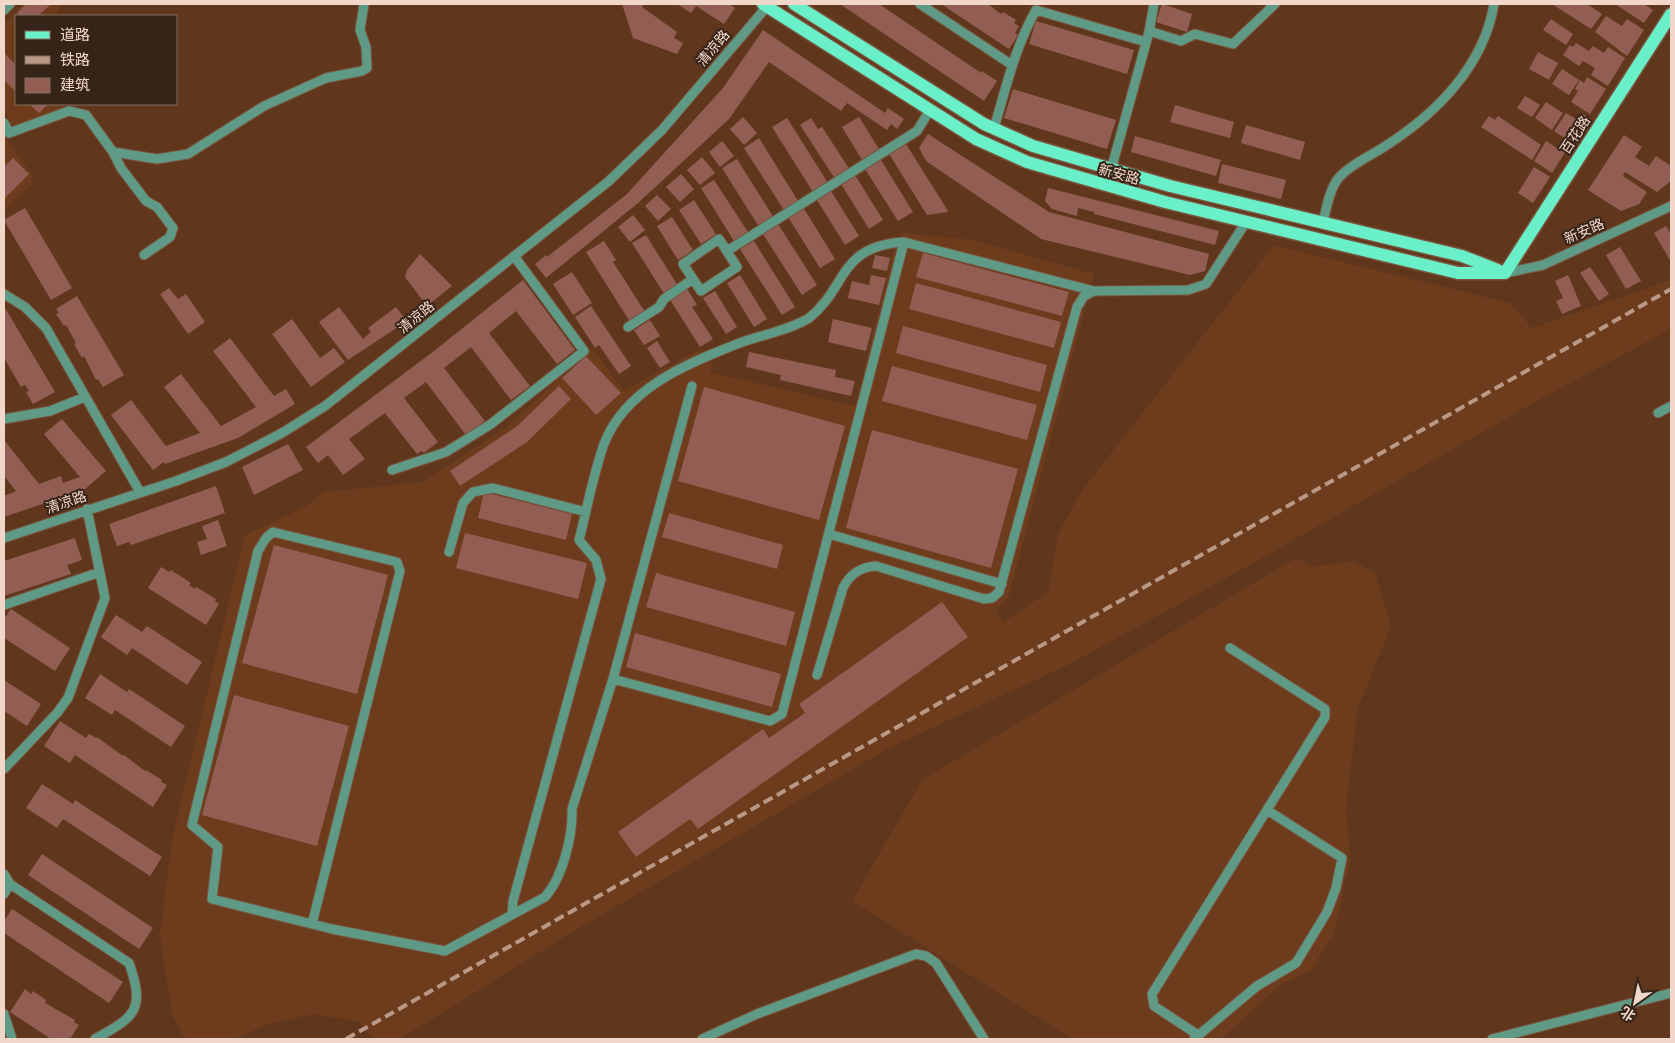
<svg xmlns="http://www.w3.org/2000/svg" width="1675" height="1043" viewBox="0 0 1675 1043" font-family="Poppins,'Noto Sans SC',sans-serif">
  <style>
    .built { fill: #6c3c1d }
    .building { fill: #925e54 }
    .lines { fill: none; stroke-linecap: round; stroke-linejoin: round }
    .minor-casing { stroke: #7a543c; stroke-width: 11 }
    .major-casing { stroke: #7a543c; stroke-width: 15 }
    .minor { stroke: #5e9a86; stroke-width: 9 }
    .major { stroke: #69f0c9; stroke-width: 12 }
    .rail { stroke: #b99986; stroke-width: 4; stroke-dasharray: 10 5; stroke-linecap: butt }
    .labels { text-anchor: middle; stroke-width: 4; stroke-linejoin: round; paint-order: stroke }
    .street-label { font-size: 14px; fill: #f1d7c9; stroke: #372419 }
  </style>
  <rect width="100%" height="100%" fill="#60371d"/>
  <!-- built -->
  <path class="built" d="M23,4H62L55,16H16V104H66L61,109L13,127L4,110V24Z
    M4,136L31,173L32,184L4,210Z
    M903,233L973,240L1094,274L1009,596L997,610L1002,623L1048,592L1058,534L1083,489L1274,245L1510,303L1532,328L1671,280V329L1535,402L1243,569L1070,664L891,747L574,931L400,1039H372L360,1022L313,1014L263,1026L236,1039H185L172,1015L160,935L172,839L245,535L305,507L324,492L422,482L507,427L592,348L624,391L689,355L708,349L713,362L710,372L855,406L893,252Z
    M1296,558L1312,567L1353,561L1375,573L1391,626L1357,711L1346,808L1350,859L1334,934L1311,970L1280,985L1221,1039H1072L852,901L922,780Z"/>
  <!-- building -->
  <path class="building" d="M26,4H51L38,16H20L17,13Z
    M622,4H644L642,7L677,32L674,38L683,43L677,54L633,38Z
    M677,4H729L735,8L724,24L696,6L691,13Z
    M840,4H879L981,73L982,71L997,81L984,101Z
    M941,4H988L1001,14L1003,12L1016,20L1014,23L1019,26L1015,33L1018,35L1009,49Z
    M1162,4L1192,14L1187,32L1156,22Z
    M1552,4H1587L1602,14L1591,29Z
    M1615,4H1644L1653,10L1644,23Z
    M1606,16L1622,26L1627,19L1644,30L1627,56L1595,32Z
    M1551,19L1573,34L1566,45L1543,30Z
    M1036,21L1134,50L1127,74L1029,44Z
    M763,30L885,113L888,108L904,119L897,129L891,124L887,130L847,103L841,111L769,62L729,119L638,203L546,278L535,264L546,255L547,257L627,194L723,88Z
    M1576,43L1589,51L1593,46L1604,53L1608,47L1625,58L1608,86L1591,75L1595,68L1583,61L1579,66L1563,55L1570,45L1573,47Z
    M1538,52L1558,63L1549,80L1529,69Z
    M4,53L16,65V92L4,80Z
    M1562,69L1579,80L1569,95L1552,84Z
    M1587,77L1606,89L1590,114L1571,102L1578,91L1575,89L1580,80L1584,83Z
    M1013,89L1116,120L1107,149L1004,118Z
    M1525,96L1540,105L1532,117L1517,108Z
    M1546,102L1563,113L1552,130L1535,118Z
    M29,104H48L39,113Z
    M1175,105L1234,122L1230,138L1170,122Z
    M1566,113L1579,121L1583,114L1589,118L1572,143L1554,131Z
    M1489,116L1495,120L1498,116L1541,145L1532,160L1481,127Z
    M743,117L757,133L744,145L730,129Z
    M859,117L879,149L862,160L842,127Z
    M787,118L828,183L813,192L772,127Z
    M811,118L818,129L822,127L850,170L835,179L800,125Z
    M1246,125L1305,142L1300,160L1241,143Z
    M928,134L1049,212L1209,254L1205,271L1190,275L1041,239L926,161L919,148Z
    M1624,135L1642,147L1635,157L1649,166L1656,156L1671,166V181L1657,192L1625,172L1623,176L1647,192L1639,204L1621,211L1588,190Z
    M1135,136L1221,160L1216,176L1131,152Z
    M759,138L798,201L784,210L744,148Z
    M722,141L734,156L720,167L709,152Z
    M1546,141L1558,149L1562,142L1569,146L1552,173L1534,161Z
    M906,144L948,211L947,212L927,215L889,154Z
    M702,157L715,173L700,185L687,170Z
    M13,158L29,174L4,199V167Z
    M737,159L774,218L759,227L722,168Z
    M881,160L913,212L898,221L865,169Z
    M1222,164L1286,180L1281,199L1218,183Z
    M1534,167L1550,177L1533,203L1518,193Z
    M681,174L694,189L680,202L666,187Z
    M855,175L883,220L869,229L841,184Z
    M714,180L748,232L734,241L701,188Z
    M1048,188L1219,231L1215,245L1094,214V212L1078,208L1077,216L1052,209L1045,201Z
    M831,191L859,236L845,245L817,200Z
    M657,195L671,209L658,221L645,206Z
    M694,200L716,234L701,244L679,210Z
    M803,207L835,259L820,268L788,217Z
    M25,208L72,288L51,300L4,220Z
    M633,215L645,230L630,242L618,227Z
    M672,217L693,250L678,260L657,226Z
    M778,224L817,285L802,295L763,234Z
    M1666,226L1671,234V262L1654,233Z
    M646,235L678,286L665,295L632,243Z
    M604,241L616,260L613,262L645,312L630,322L586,252Z
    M754,241L795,307L782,315L740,249Z
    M1620,247L1641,281L1626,289L1606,255Z
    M923,253L1069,292L1062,316L916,277Z
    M420,254L452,286L427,306L405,277L407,270Z
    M875,255L890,258L887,271L872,268Z
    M1590,267L1609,294L1599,301L1580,273Z
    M572,272L592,303L573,315L553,284Z
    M740,275L767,319L754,327L727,283Z
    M871,275L886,278L879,305L848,298L852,281L869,285Z
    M1568,275L1581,306L1562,314L1556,301L1563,298L1555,281Z
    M523,280L575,350L557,364L516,311L489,333L530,386L511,400L471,347L444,368L485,421L466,435L426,382L404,398L438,442L424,453L422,451L417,454L385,413L349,439L365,459L343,475L328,455L318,463L306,447L434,351Z
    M916,283L1061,322L1054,348L909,309Z
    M686,287L697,305L692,307L713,339L700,347L669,298Z
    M169,288L178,299L186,294L205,322L188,334L160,294Z
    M715,291L737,327L726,334L703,298Z
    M77,296L124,375L103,387L98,379L96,380L84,356L82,358L74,344L76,343L66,325L64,326L56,314L59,313L56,309Z
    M591,306L631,366L619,374L599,345L595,348L575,317Z
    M339,307L363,339L371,332L368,328L396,307L407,321L348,360L319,322Z
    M5,308L55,392L33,404L26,392L29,391L25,385L21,387L4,358Z
    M292,319L320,358L334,348L345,362L311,387L272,334Z
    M833,319L872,328L866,351L828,342Z
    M650,320L660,336L644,345L634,330Z
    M903,326L1047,365L1040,392L896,353Z
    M230,338L274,396L286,389L295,404L238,438L165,464L164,462L153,470L111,415L131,400L166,446L200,433L164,387L181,374L221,426L256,407L213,351Z
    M657,341L670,362L660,368L647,348Z
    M749,352L836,370L835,377L855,381L851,396L780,380L781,375L746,367Z
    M586,356L621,393L596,415L562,378Z
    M892,366L1037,405L1027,440L882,401Z
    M559,386L571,399L527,442L460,486L450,471L516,427Z
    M704,387L845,426L819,520L678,481Z
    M62,419L106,471L84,490L4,517V496L16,491L4,476V440L39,484L61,476L63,483L80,477L44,434Z
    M872,430L1018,469L991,568L846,528Z
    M288,444L303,470L254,495L242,467Z
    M216,486L225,513L131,545L129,542L117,546L109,524Z
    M484,492L572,514L566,540L478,518Z
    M669,513L783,545L777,569L662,537Z
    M218,520L227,546L201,555L197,542L207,539L202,526Z
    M465,533L587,563L578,599L456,568Z
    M75,538L82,560L67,565L71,574L4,596V561Z
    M274,545L388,575L357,694L242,663Z
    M161,567L169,572L171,570L191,583L189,585L195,589L196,587L216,599L215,601L219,604L206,625L148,588Z
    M656,573L795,612L786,646L646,607Z
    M942,602L968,637L698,829L690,819L636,857L618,832L763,729L769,738L805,713L799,704Z
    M11,609L70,648L55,671L4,638V619Z
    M116,615L142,632L147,626L202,662L187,685L132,648L127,655L101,637Z
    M635,633L781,674L772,707L626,667Z
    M100,674L127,692L129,689L185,726L171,747L115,710L112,715L85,698Z
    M4,680L41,704L27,726L4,711Z
    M234,695L349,726L317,846L202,815Z
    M60,721L86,738L89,734L96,738L97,737L123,756L124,755L145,771L146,770L162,780L161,782L167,785L153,807L75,755L70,763L44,746Z
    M42,784L73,804L75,800L162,857L150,876L63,819L57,828L26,808Z
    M42,854L153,928L139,949L28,875Z
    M12,909L123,982L109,1003L4,933V921Z
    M25,989L31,994L33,991L46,1000L45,1003L75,1020L74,1022L79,1025L70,1039H51L10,1012Z"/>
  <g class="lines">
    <defs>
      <path id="minor" d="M920,4L1012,65
        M4,10L10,4
        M1149,31L1181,41L1195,34L1233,44L1275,4
        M4,123L9,133L69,111L86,115L113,152L121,168L146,201L157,207L173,228L170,237L144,255
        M994,128C1006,88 1015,47 1036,10L1146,42
        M113,152L157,159L188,154L264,106L326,78L362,71L367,68L366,47L360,30L364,4
        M1111,170L1149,32L1154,4
        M1323,223C1326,209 1329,192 1337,180C1347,166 1374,154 1387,145C1438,112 1484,65 1494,4
        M719,239L737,267L701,291L683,264Z
        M727,251L917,131L930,110
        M1505,273L1543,265L1671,206
        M4,294L25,307L46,328L140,492
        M628,327L659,307L664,299L693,279
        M1658,413L1671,406
        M4,419L50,411L85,397
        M392,470L446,452L491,424L584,351L514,256
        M829,534L1002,584
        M4,538L176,481L226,462L282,433L325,406L609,181L662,130L769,4
        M449,552L463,503L473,492L493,488L586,512
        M4,605L100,572
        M817,675L843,588C850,574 860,567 876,566L984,599L992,598L999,592L1077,307L1084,296L1094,291
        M613,679L770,721L782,714L904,242
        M4,769L57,713L68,698L105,598L87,509
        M4,874L10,884L129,963C146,1011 134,1017 95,1039
        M4,894L10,884
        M512,915L513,901L601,579L596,560L579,540C587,509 593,475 604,444C625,389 686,364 737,344C760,335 788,331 809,318C848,287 838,246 904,242L1094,291L1188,290L1206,284L1246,222
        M312,924L400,571L397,562L273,532L266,538L258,551L192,825L218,847L212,899L332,929L445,951L545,897C563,877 573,835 572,809L613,679L692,386
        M4,1014L12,1039
        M1198,1035L1154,1006L1152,994L1325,717V709L1230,648
        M702,1039L757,1014L916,954L926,956L936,963L984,1039
        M1194,1039L1257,986L1296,963L1327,912L1336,888L1342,858L1267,810
        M1492,1039L1671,993"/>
      <path id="major" d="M763,4L976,139L1027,162L1165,202L1458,273H1505
        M794,4L984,124L1033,146L1170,186L1462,256L1498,270
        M1505,273L1671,14"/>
    </defs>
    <!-- minor casing -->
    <use href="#minor" class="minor-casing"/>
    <!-- major casing -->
    <use href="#major" class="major-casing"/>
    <!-- minor -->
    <use href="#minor" class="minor"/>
    <!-- major -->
    <use href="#major" class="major"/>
    <!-- rail -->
    <path class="rail" d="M346,1039L1671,289"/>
  </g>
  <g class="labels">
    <!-- street labels -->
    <g class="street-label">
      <text transform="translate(713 48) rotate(-50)" y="5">清凉路</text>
      <text transform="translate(1575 135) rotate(-57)" y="5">百花路</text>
      <text transform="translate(1119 174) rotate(15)" y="5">新安路</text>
      <text transform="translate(1584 231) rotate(-24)" y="5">新安路</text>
      <text transform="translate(416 317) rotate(-39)" y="5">清凉路</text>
      <text transform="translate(66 502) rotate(-19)" y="5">清凉路</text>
    </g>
  </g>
  <!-- border -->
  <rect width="1675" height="1043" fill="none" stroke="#f1d7c9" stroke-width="10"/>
  <!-- legend -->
  <rect x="15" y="15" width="162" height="90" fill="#372419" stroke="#816c5f"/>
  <rect x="25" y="31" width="25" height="8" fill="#69f0c9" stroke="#816c5f"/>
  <text x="60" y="40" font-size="15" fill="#f1d7c9">道路</text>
  <rect x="25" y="56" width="25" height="8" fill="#b99986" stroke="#816c5f"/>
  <text x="60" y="65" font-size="15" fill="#f1d7c9">铁路</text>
  <rect x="25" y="78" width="25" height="15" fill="#925e54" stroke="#816c5f"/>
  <text x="60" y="90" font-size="15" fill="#f1d7c9">建筑</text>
  <!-- north arrow -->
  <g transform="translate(1635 1003) rotate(213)" stroke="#372419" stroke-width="4" paint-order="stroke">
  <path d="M0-4L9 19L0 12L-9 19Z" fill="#f1d7c9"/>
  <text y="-8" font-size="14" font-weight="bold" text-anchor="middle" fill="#f1d7c9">北</text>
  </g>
</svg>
